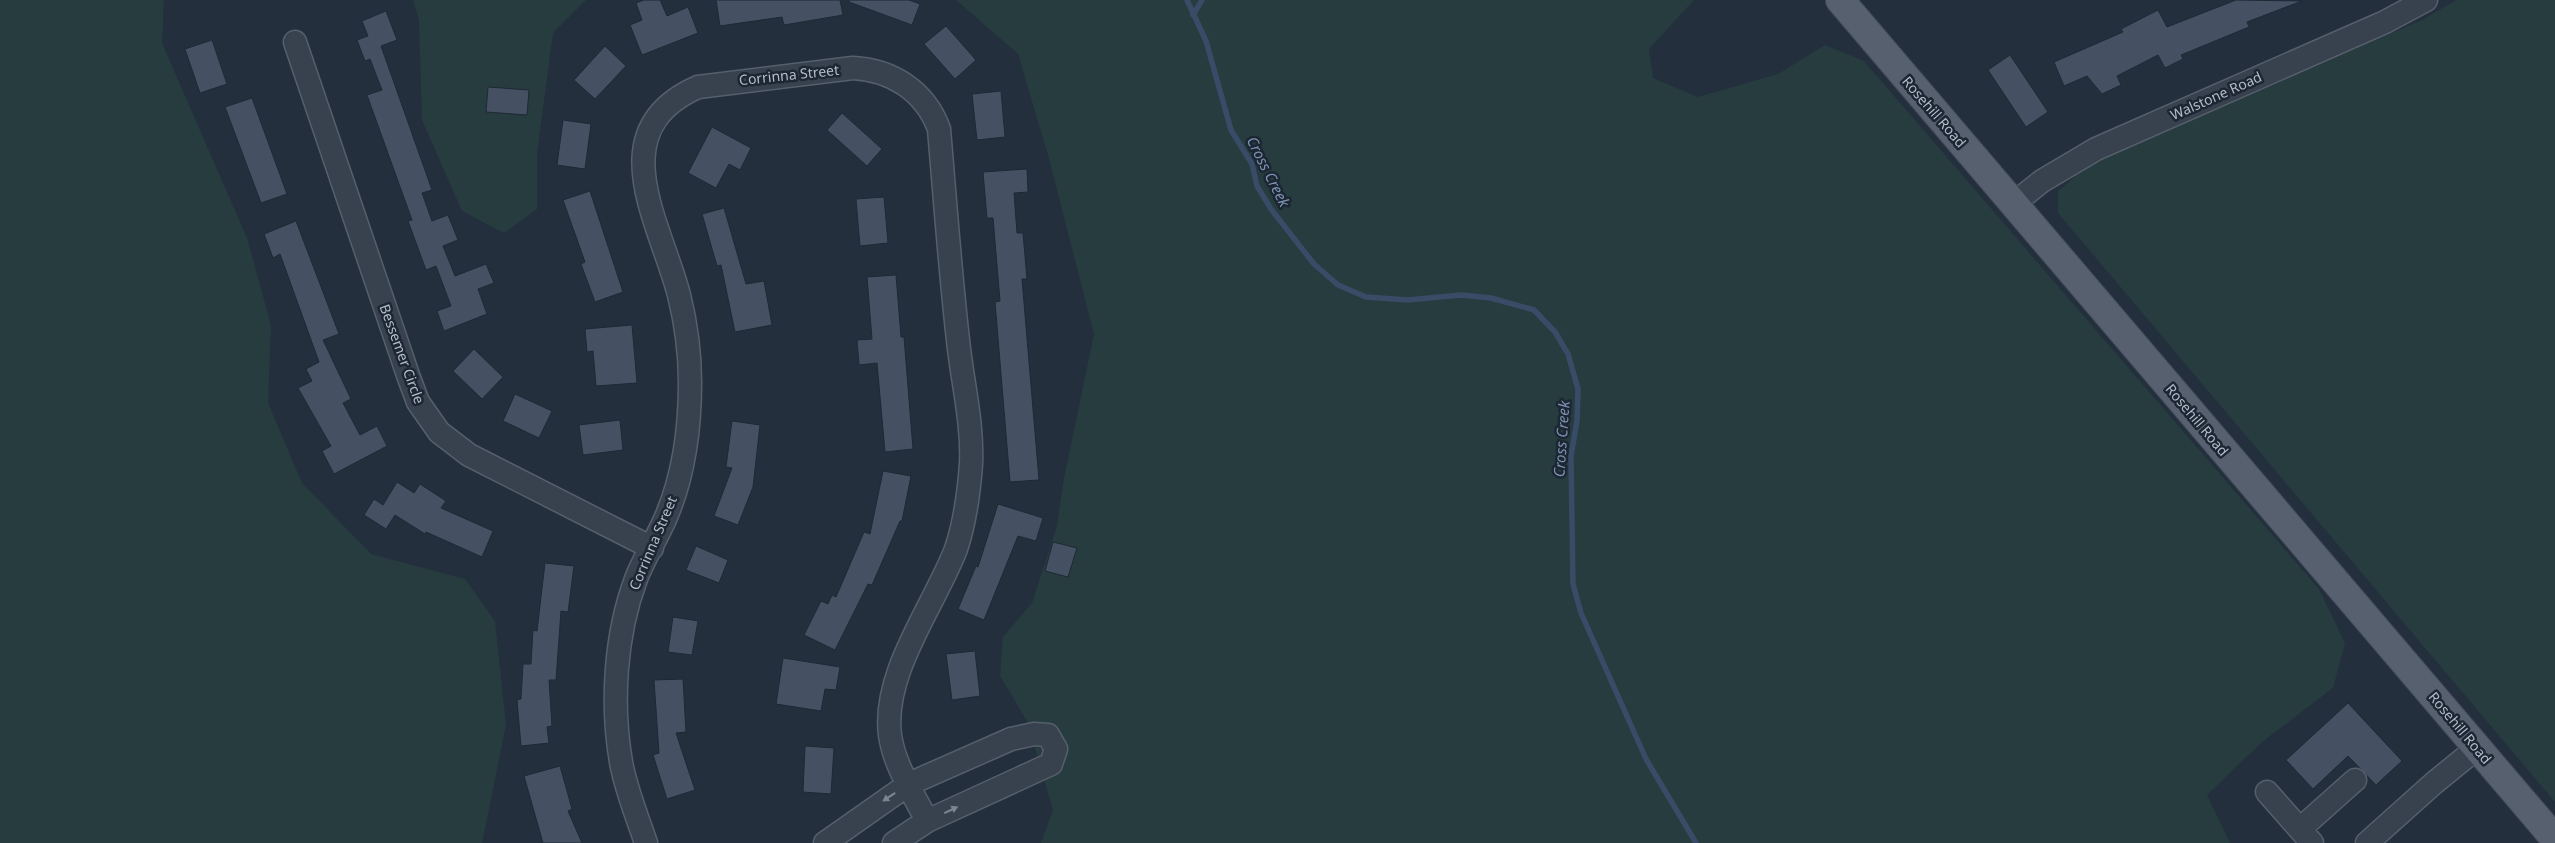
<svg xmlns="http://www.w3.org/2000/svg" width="2555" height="843" viewBox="0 0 2555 843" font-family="'Noto Sans',sans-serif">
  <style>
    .green { fill: #263c3f }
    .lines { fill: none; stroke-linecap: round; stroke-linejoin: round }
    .stream { stroke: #394c67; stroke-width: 5.5 }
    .building { fill: #455162; stroke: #1f2835 }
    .minor-casing { stroke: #565f6c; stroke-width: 25 }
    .major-casing { stroke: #414a57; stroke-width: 30 }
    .minor { stroke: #38414e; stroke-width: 22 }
    .major { stroke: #56606e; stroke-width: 28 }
    .oneway { fill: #7c8592 }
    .labels { text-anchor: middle; stroke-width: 5; stroke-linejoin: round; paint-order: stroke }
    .street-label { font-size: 14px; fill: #b4bcc9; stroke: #1d2633 }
    .water-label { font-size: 15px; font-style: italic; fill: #7c92b1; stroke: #1d2633 }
  </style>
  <rect width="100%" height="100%" fill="#242f3e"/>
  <!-- green -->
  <path class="green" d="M0,0H164L162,43L247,238L271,325L268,403L302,483L371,554L465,579L495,621L506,725L482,843H0Z
    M413,0H586L553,33L537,153V209L504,233L462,211L422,120L419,20Z
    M956,0H1694L1649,49L1653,78L1698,97L1778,74L1825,45L1864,61L2319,589L2345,643L2333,688L2262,742L2207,795L2230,843H1041L1053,810L1027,721L1000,676L1003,637L1032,603L1057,526L1064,478L1094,334L1048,155L1018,54Z
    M2456,0H2555V802L2058,213V191L2087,166L2422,20Z"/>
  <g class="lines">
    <!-- stream -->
    <path class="stream" d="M1187,0L1206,41L1231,130L1252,164L1257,186L1271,209L1314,264L1338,285L1366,297L1408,300L1461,295L1491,298L1534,310L1555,332L1568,354L1578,389L1577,421L1571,456L1573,584L1581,613L1646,759L1696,843
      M1193,15L1202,0"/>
  </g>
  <!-- building -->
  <path class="building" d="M644,0H660L667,16L688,7L698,33L642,55L630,25L642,20L636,3Z
    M716,0H840L843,15L784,25L782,17L720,26Z
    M849,0H909L920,4L912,25L849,2Z
    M2236,0L2302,1L2247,22L2249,27L2181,55L2183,59L2165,68L2158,55L2117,76L2121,85L2102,94L2087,76L2064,86L2054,62L2123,32L2121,29L2158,10L2167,27Z
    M386,11L397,40L381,46L432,190L422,193L432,221L448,215L458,240L443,246L455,276L486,264L494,283L478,289L487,314L444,331L437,311L451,306L436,266L426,270L408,221L412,220L367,95L382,90L370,59L365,61L357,40L368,36L362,21Z
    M946,26L976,60L955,79L924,44Z
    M212,40L227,84L200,93L185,49Z
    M605,46L626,66L595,99L574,80Z
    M2010,55L2048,112L2026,127L1988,70Z
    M488,87L529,90L527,115L486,112Z
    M1001,91L1005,137L977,140L972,94Z
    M252,98L287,194L261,203L225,107Z
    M842,113L882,149L867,166L827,130Z
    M563,120L591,124L585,169L557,165Z
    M712,127L751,148L740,170L729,164L716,188L688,173Z
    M1027,169L1028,192L1014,193L1017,233H1023L1027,279H1022L1039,480L1010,482L995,302L1000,301L993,218H987L983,172Z
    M590,191L623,292L595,302L581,264L585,262L563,200Z
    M884,197L888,243L860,246L856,199Z
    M724,208L746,284L764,281L772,325L735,332L721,265L717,266L702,214Z
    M296,221L339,334L323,340L351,399L343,403L360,435L377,426L387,446L334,474L322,451L331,446L298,388L312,381L306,369L319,362L280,254L273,258L264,234Z
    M896,275L901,337H904L913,449L885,452L877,363L859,365L857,340L872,339L867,277Z
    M632,325L637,383L596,386L593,351L587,352L585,329Z
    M474,349L503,377L482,399L453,371Z
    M515,394L552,411L539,438L503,421Z
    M620,420L623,450L583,455L579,425Z
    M732,421L760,425L753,487L738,525L714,516L732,468L726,467Z
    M883,471L911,476L902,521H900L872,585L868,584L835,650L804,635L821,601L828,604L832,595L836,597L864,532L870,534Z
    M397,482L414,493L420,484L446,501L441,508L493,531L482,557L426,532L425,534L395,515L386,529L364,515L374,499L383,505Z
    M998,504L1043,518L1036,541L1018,536L984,620L958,609L976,566L978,567Z
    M1053,542L1077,548L1068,577L1045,571Z
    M696,546L728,560L719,583L686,570Z
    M545,563L574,566L568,612L561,611L556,680H549L552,726L547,727L549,743L521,746L517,700L521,699L523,664H531L533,630L537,631Z
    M673,617L698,621L692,655L668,652Z
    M975,651L980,696L952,700L946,654Z
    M783,658L840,667L836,690L825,689L821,711L776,704Z
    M683,679L686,732L676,733L695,790L667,799L653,755L659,753L654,680Z
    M2348,703L2402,761L2376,785L2348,756L2313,789L2286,760Z
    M805,746L834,748L831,794L803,792Z
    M560,766L572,809L568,811L582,843H543L524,776Z"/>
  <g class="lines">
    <defs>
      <path id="minor" d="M295,42L409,378L418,402L439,432L469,455L652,548
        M2013,204L2042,181L2096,149L2385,22L2426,0
        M2267,792L2312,843
        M2300,829L2355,780
        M646,843C637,816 626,790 621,762C611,704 615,635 636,579C644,558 657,538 666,517C684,475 690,429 690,383C690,354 686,323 679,295C660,222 600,130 698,87L853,68C892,70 925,91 939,129C945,199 950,270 958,340C962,380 973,423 971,464C969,492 965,522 956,549C934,606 882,673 890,735C894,765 914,795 927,821
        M825,843L909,784L1011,739L1034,734L1048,735L1056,749L1051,764L927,821L894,843
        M2367,843L2434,783L2477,748"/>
      <path id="major" d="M1840,0L2555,839"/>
    </defs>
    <!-- minor casing -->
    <use href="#minor" class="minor-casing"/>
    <!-- major casing -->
    <use href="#major" class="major-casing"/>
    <!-- minor -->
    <use href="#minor" class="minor"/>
    <!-- major -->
    <use href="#major" class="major"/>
  </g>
  <!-- one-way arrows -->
  <defs><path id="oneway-solid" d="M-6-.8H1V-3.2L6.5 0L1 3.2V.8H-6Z" transform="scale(1.25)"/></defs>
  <g class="oneway">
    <use href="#oneway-solid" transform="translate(889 797) rotate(146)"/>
    <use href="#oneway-solid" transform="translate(951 810) rotate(-25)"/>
  </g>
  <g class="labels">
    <!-- street labels -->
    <g class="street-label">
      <text transform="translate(789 75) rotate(-6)" y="5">Corrinna Street</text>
      <text transform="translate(2216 96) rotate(-24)" y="5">Walstone Road</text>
      <text transform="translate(1934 112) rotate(49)" y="5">Rosehill Road</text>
      <text transform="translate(402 354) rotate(70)" y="5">Bessemer Circle</text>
      <text transform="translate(2197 420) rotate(50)" y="5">Rosehill Road</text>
      <text transform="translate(653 543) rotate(-67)" y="5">Corrinna Street</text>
      <text transform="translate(2460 728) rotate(50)" y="5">Rosehill Road</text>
    </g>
    <!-- water labels -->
    <g class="water-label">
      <text transform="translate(1268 172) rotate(63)" y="5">Cross Creek</text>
      <text transform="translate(1562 439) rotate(-86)" y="5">Cross Creek</text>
    </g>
  </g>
</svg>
